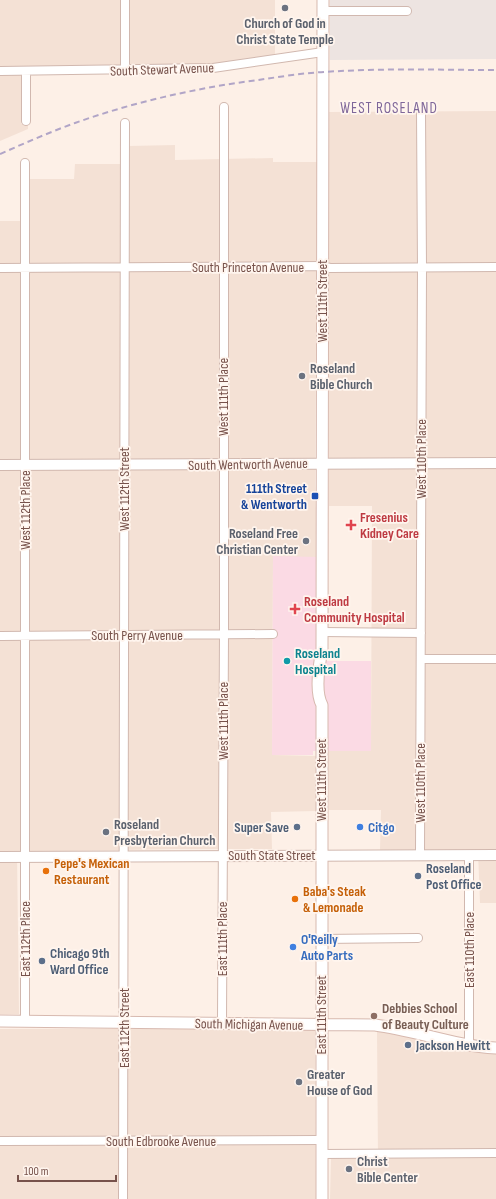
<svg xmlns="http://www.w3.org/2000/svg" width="496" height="1199" viewBox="0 0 496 1199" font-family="'Sofia Sans Condensed',sans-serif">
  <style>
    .residential { fill: #f4e1d5 }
    .industrial { fill: #ede4e1 }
    .medical { fill: #fbdae4 }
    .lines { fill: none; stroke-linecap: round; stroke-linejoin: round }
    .minor-casing { stroke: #d1b8af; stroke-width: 10 }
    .tertiary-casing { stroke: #d1b8af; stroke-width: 12 }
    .secondary-casing { stroke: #d7b9af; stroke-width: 13 }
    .minor { stroke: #fff; stroke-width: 8 }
    .tertiary { stroke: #fff; stroke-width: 10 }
    .secondary { stroke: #fff; stroke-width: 11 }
    .rail { stroke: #b1a5c7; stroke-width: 2; stroke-dasharray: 6 4; stroke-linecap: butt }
    .worship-dot { fill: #6b7280; stroke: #fff5ee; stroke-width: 1.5 }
    .transit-dot { fill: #1a4fb4; stroke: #fff5ee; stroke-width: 1.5 }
    .health-dot { fill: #e0444e; stroke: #fff5ee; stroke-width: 1.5 }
    .culture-dot { fill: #0f9aa8; stroke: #fff5ee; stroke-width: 1.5 }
    .service-dot { fill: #5c6f8a; stroke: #fff5ee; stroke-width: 1.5 }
    .shop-dot { fill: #3f7fe0; stroke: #fff5ee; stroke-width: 1.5 }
    .food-dot { fill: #e8710a; stroke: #fff5ee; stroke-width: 1.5 }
    .education-dot { fill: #8d6e63; stroke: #fff5ee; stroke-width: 1.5 }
    .labels { text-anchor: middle; stroke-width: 3.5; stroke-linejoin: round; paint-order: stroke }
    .worship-label { font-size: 14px; font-weight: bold; fill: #5b616d; stroke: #fff5ee; text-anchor: start }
    .street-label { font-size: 14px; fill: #77524b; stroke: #fff5ee }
    .transit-label { font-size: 14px; font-weight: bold; fill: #164399; stroke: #fff5ee; text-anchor: end }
    .health-label { font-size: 14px; font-weight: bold; fill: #be3a42; stroke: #fff5ee; text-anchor: start }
    .culture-label { font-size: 14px; font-weight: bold; fill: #0d838f; stroke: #fff5ee; text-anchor: start }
    .service-label { font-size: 14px; font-weight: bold; fill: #4e5e75; stroke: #fff5ee; text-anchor: start }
    .shop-label { font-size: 14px; font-weight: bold; fill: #366cbe; stroke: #fff5ee; text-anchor: start }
    .food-label { font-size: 14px; font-weight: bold; fill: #c56008; stroke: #fff5ee; text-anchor: start }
    .education-label { font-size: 14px; font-weight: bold; fill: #785e54; stroke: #fff5ee; text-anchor: start }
    .neighbourhood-label { font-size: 15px; letter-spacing: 1px; fill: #7f679a; stroke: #fff5ee }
  </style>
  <rect width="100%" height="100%" fill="#fdf0e7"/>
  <!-- residential -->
  <path class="residential" d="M0,0H275V56L246,61L209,64L22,67L21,124H28V129L0,141Z
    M496,111V903H480L478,851L380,850L381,810H329L328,751H371L372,506H329V112Z
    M175,145V160L273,158V162H317L315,485L318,557H273L272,755L317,756L316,811L271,812L272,849H174L17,852L19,1014H0V221H30V179H74L75,164H129V146Z
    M315,1028L316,1199H0V1029Z
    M377,1031L475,1050L496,1052V1199H330L331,1158L378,1159Z"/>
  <!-- industrial -->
  <path class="industrial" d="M330,0H496V59L330,60Z"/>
  <!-- medical -->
  <path class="medical" d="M273,556L318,557L317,661H371V751H313V755H272Z"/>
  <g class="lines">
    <defs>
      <path id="minor" d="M323,11H407
        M125,70V0
        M0,71L213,68L323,52
        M26,121V71
        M0,268L321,266L330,268L496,267
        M322,632L421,633
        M0,636L273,634
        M421,659H496
        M420,855L422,268L421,112
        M321,939L418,938
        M25,1022V163
        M222,1023L224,634V107
        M469,1045V855
        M0,1141L321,1140
        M321,1154L496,1153
        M123,1199L125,123"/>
      <path id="tertiary" d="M0,465L496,463
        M0,857L496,855"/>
      <path id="secondary" d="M0,1021L375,1025C415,1030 455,1046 496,1048
        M322,1199V705C315,692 319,665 322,650L323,0"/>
    </defs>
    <!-- minor casing -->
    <use href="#minor" class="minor-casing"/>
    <!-- tertiary casing -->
    <use href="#tertiary" class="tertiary-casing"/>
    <!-- secondary casing -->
    <use href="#secondary" class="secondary-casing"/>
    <!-- minor -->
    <use href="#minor" class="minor"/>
    <!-- tertiary -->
    <use href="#tertiary" class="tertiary"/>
    <!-- secondary -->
    <use href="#secondary" class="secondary"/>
    <!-- rail -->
    <path class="rail" d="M0,154C25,143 50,132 75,123C134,102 196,88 258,80C279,77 302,73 324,72C381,68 439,70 496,70"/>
  </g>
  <!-- markers -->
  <g class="worship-dot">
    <circle cx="285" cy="8" r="4"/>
    <circle cx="302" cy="376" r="4"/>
    <circle cx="306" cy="541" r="4"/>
    <circle cx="106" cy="832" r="4"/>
    <circle cx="299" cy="1082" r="4"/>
    <circle cx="349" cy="1169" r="4"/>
  </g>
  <rect class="transit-dot" x="311" y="492" width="8" height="8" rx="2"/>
  <g class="health-dot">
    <path d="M349 519h4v4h4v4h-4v4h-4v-4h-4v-4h4z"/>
    <path d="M293 603h4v4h4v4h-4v4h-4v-4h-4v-4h4z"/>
  </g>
  <circle class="culture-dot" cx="287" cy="661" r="4"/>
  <g class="service-dot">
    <circle cx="297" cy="827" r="4"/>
    <circle cx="418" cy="876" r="4"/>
    <circle cx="42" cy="961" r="4"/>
    <circle cx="408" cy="1045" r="4"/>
  </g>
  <g class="shop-dot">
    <circle cx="360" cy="827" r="4"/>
    <circle cx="293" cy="947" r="4"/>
  </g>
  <g class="food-dot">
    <circle cx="46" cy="871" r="4"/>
    <circle cx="295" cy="899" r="4"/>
  </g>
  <circle class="education-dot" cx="374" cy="1016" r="4"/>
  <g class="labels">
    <!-- worship labels -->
    <g class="worship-label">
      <text x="285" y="28" text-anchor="middle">Church of God in<tspan x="285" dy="16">Christ State Temple</tspan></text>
      <text x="310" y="373">Roseland<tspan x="310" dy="16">Bible Church</tspan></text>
      <text x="298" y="538" text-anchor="end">Roseland Free<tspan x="298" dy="16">Christian Center</tspan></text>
      <text x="114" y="829">Roseland<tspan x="114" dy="16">Presbyterian Church</tspan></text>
      <text x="307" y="1079">Greater<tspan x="307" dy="16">House of God</tspan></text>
      <text x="357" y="1166">Christ<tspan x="357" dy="16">Bible Center</tspan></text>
    </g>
    <!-- street labels -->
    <g class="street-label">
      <text transform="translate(162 69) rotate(-2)" y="5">South Stewart Avenue</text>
      <text x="248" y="272">South Princeton Avenue</text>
      <text transform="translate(322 301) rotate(-90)" y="5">West 111th Street</text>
      <text transform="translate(223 397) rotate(-90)" y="5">West 111th Place</text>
      <text transform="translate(421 459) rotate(-90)" y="5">West 110th Place</text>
      <text transform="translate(248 464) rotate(-1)" y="5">South Wentworth Avenue</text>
      <text transform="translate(124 489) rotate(-90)" y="5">West 112th Street</text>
      <text transform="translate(25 510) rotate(-90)" y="5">West 112th Place</text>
      <text x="137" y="640">South Perry Avenue</text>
      <text transform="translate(223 721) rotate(-90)" y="5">West 111th Place</text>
      <text transform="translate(321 780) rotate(-90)" y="5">West 111th Street</text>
      <text transform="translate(420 783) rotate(-90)" y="5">West 110th Place</text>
      <text x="272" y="860">South State Street</text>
      <text transform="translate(25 939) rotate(-90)" y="5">East 112th Place</text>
      <text transform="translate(222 939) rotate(-90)" y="5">East 111th Place</text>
      <text transform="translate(469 950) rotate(-90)" y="5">East 110th Place</text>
      <text transform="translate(321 1015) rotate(-90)" y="5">East 111th Street</text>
      <text transform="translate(249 1024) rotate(1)" y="5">South Michigan Avenue</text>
      <text transform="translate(124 1028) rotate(-90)" y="5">East 112th Street</text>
      <text x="161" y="1146">South Edbrooke Avenue</text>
    </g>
    <!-- transit labels -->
    <g class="transit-label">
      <text x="307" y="493">111th Street<tspan x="307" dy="16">&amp; Wentworth</tspan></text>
    </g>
    <!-- health labels -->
    <g class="health-label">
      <text x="360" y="522">Fresenius<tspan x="360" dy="16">Kidney Care</tspan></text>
      <text x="304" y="606">Roseland<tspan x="304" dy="16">Community Hospital</tspan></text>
    </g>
    <!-- culture labels -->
    <g class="culture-label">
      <text x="295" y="658">Roseland<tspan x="295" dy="16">Hospital</tspan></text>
    </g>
    <!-- service labels -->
    <g class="service-label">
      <text x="289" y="832" text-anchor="end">Super Save</text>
      <text x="426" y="873">Roseland<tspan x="426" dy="16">Post Office</tspan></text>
      <text x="50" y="958">Chicago 9th<tspan x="50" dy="16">Ward Office</tspan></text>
      <text x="416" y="1050">Jackson Hewitt</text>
    </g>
    <!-- shop labels -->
    <g class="shop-label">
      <text x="368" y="832">Citgo</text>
      <text x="301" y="944">O'Reilly<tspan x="301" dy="16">Auto Parts</tspan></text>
    </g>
    <!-- food labels -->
    <g class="food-label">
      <text x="54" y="868">Pepe's Mexican<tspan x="54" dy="16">Restaurant</tspan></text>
      <text x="303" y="896">Baba's Steak<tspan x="303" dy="16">&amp; Lemonade</tspan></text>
    </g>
    <!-- education labels -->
    <g class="education-label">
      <text x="382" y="1013">Debbies School<tspan x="382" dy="16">of Beauty Culture</tspan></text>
    </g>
    <!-- neighbourhood labels -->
    <g class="neighbourhood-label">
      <text x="389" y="113">WEST ROSELAND</text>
    </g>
  </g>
  <!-- scale -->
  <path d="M18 1175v6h98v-6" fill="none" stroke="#77524b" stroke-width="2"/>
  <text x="24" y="1175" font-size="12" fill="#77524b" stroke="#fff5ee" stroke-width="3" paint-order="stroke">100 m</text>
</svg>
